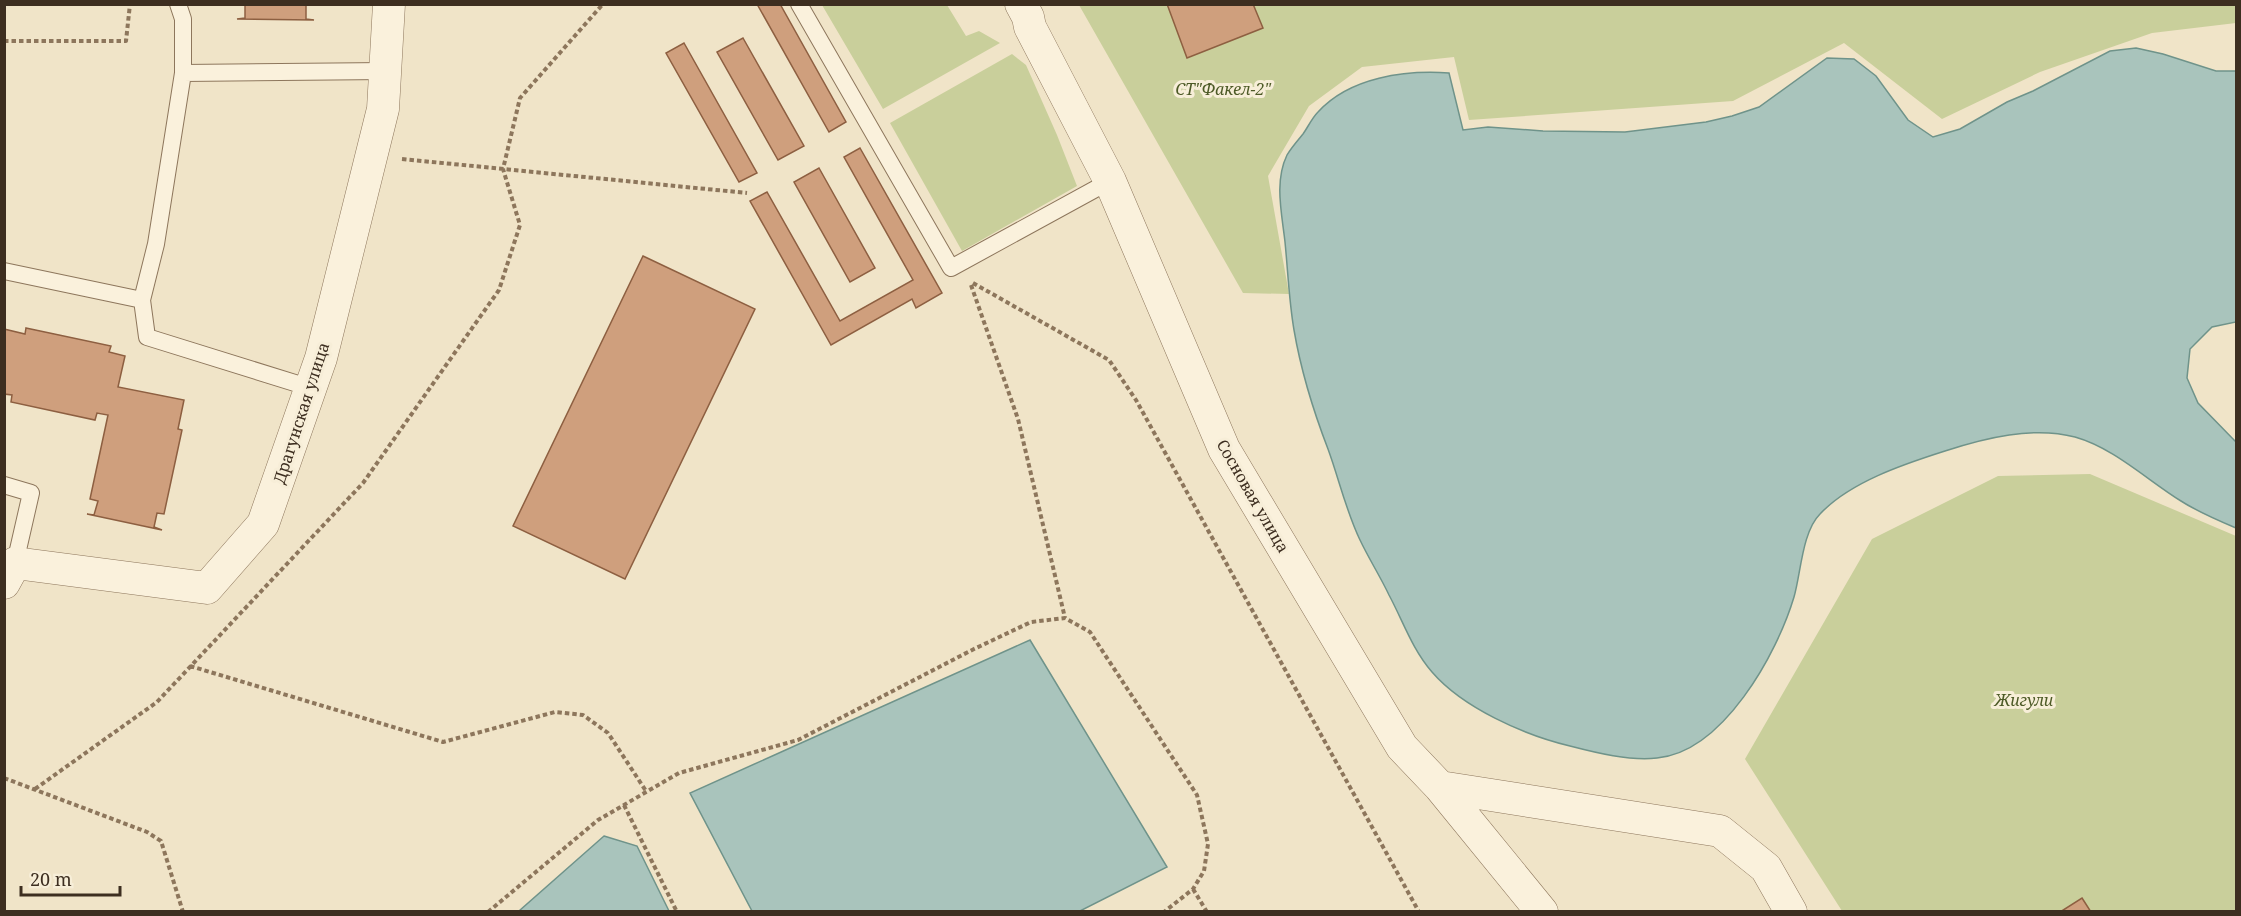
<svg xmlns="http://www.w3.org/2000/svg" width="2241" height="916" viewBox="0 0 2241 916" font-family="'Noto Serif',serif">
  <style>
    .green { fill: #c9cf9b }
    .water { fill: #a9c4bc; stroke: #6f938a; stroke-width: 1.5 }
    .building { fill: #cf9f7d; stroke: #8d5f41; stroke-width: 1.5 }
    .lines { fill: none; stroke-linecap: round; stroke-linejoin: round }
    .lane-casing { stroke: #8d765c; stroke-width: 18 }
    .street-casing { stroke: #8d765c; stroke-width: 33 }
    .path { stroke: #8d765c; stroke-width: 4; stroke-dasharray: 4.5 3; stroke-linecap: butt }
    .lane { stroke: #faf1dc; stroke-width: 16 }
    .street { stroke: #faf1dc; stroke-width: 32 }
    .labels { text-anchor: middle; stroke-width: 6; stroke-linejoin: round; paint-order: stroke }
    .park-label { font-size: 16px; font-style: italic; fill: #4d5a26; stroke: #f7eed8 }
    .street-label { font-size: 16px; fill: #3d2e20; stroke: #f7eed8 }
  </style>
  <rect width="100%" height="100%" fill="#f0e4c8"/>
  <!-- green -->
  <path class="green" d="M2236,4V23L2152,33L2040,72L1942,119L1844,43L1733,101L1469,120L1454,57L1362,67L1309,106L1268,176L1289,294L1243,293L1079,5Z
    M822,5H947L966,36L979,31L1000,43L883,109Z
    M1012,54L1026,65L1057,135L1077,186L962,251L890,123Z
    M2090,474L2236,536V911H1842L1745,759L1872,539L1998,476Z"/>
  <!-- water -->
  <path class="water" d="M2136,48L2163,54L2216,71H2236V322L2212,327L2190,349L2187,378L2198,403L2236,442V528C2217,520 2198,512 2181,501C2147,480 2114,448 2075,437C2033,426 1985,438 1945,451C1904,464 1850,482 1820,514C1802,532 1801,573 1794,597C1777,654 1723,752 1657,758C1629,761 1597,753 1570,746C1524,735 1463,708 1432,672C1412,649 1403,621 1389,595C1380,576 1369,559 1360,540C1346,511 1339,479 1328,449C1313,410 1301,371 1294,330C1289,301 1288,272 1285,242C1282,214 1274,182 1287,155C1291,148 1298,140 1303,134C1308,127 1312,118 1318,112C1350,77 1405,70 1449,73L1463,130L1488,127L1543,131L1625,132L1706,122L1732,116L1759,107L1827,58L1854,59L1876,76L1908,120L1933,137L1960,129L2007,102L2033,91L2110,51Z
    M1030,640L1167,867L1080,911H752L690,793Z
    M604,836L637,846L669,911H519Z"/>
  <!-- building -->
  <path class="building" d="M245,4H306V19L314,20L237,19L245,18Z
    M757,4H780L846,122L829,132Z
    M1167,4H1253L1263,28L1187,58Z
    M743,38L804,146L778,160L717,52Z
    M684,43L757,173L739,182L666,53Z
    M860,148L942,293L916,308L912,299L831,345L750,201L767,192L840,321L913,280L844,157Z
    M819,168L875,268L850,282L794,182Z
    M643,256L755,309L625,579L513,526Z
    M26,328L111,346L109,352L125,356L118,387L184,400L178,429L182,430L164,514L157,513L154,527L162,530L87,514L94,515L98,501L90,499L108,415L97,413L95,420L11,402L12,395L4,394V329L25,334Z
    M2082,898L2091,912H2060Z"/>
  <g class="lines">
    <defs>
      <path id="lane" d="M178,4L183,19V73L386,71
        M799,4L951,268L1110,181
        M4,271L142,300L147,337L311,388
        M142,300L156,244L183,73
        M4,485L31,493L15,563"/>
      <path id="street" d="M1021,4L1028,17L1030,27L1110,181L1224,449L1402,747L1440,787L1542,912
        M4,583L15,563L207,588L263,524L321,358L383,109L389,4
        M1440,787L1720,831L1766,868L1791,912"/>
    </defs>
    <!-- lane casing -->
    <use href="#lane" class="lane-casing"/>
    <!-- street casing -->
    <use href="#street" class="street-casing"/>
    <!-- path -->
    <path class="path" d="M4,41H126L130,4
      M402,159L747,193
      M973,283L1109,360L1136,400L1419,912
      M971,285L1018,419L1065,618
      M190,666L443,742L555,712L583,715L608,733L646,791
      M4,778L147,832L161,841L183,912
      M35,789L157,702L363,483L499,290L520,225L503,169L520,98L603,4
      M624,805L677,912
      M1193,889L1207,912
      M488,912L598,820L679,773L798,740L974,649L1031,622L1065,618L1090,632L1197,795L1208,844L1204,871L1193,889L1164,912"/>
    <!-- lane -->
    <use href="#lane" class="lane"/>
    <!-- street -->
    <use href="#street" class="street"/>
  </g>
  <g class="labels">
    <!-- park labels -->
    <g class="park-label">
      <text x="1223" y="95">СТ"Факел-2"</text>
      <text x="2024" y="706">Жигули</text>
    </g>
    <!-- street labels -->
    <g class="street-label">
      <text transform="translate(301 413) rotate(-72)" y="6">Драгунская улица</text>
      <text transform="translate(1253 496) rotate(60)" y="6">Сосновая улица</text>
    </g>
  </g>
  <!-- border -->
  <rect width="2241" height="916" fill="none" stroke="#3d2e20" stroke-width="12"/>
  <!-- scale -->
  <path d="M21 886v9h99v-9" fill="none" stroke="#3d2e20" stroke-width="3"/>
  <text x="30" y="886" font-size="18" fill="#3d2e20" stroke="#f7eed8" stroke-width="4.5" paint-order="stroke">20 m</text>
</svg>
